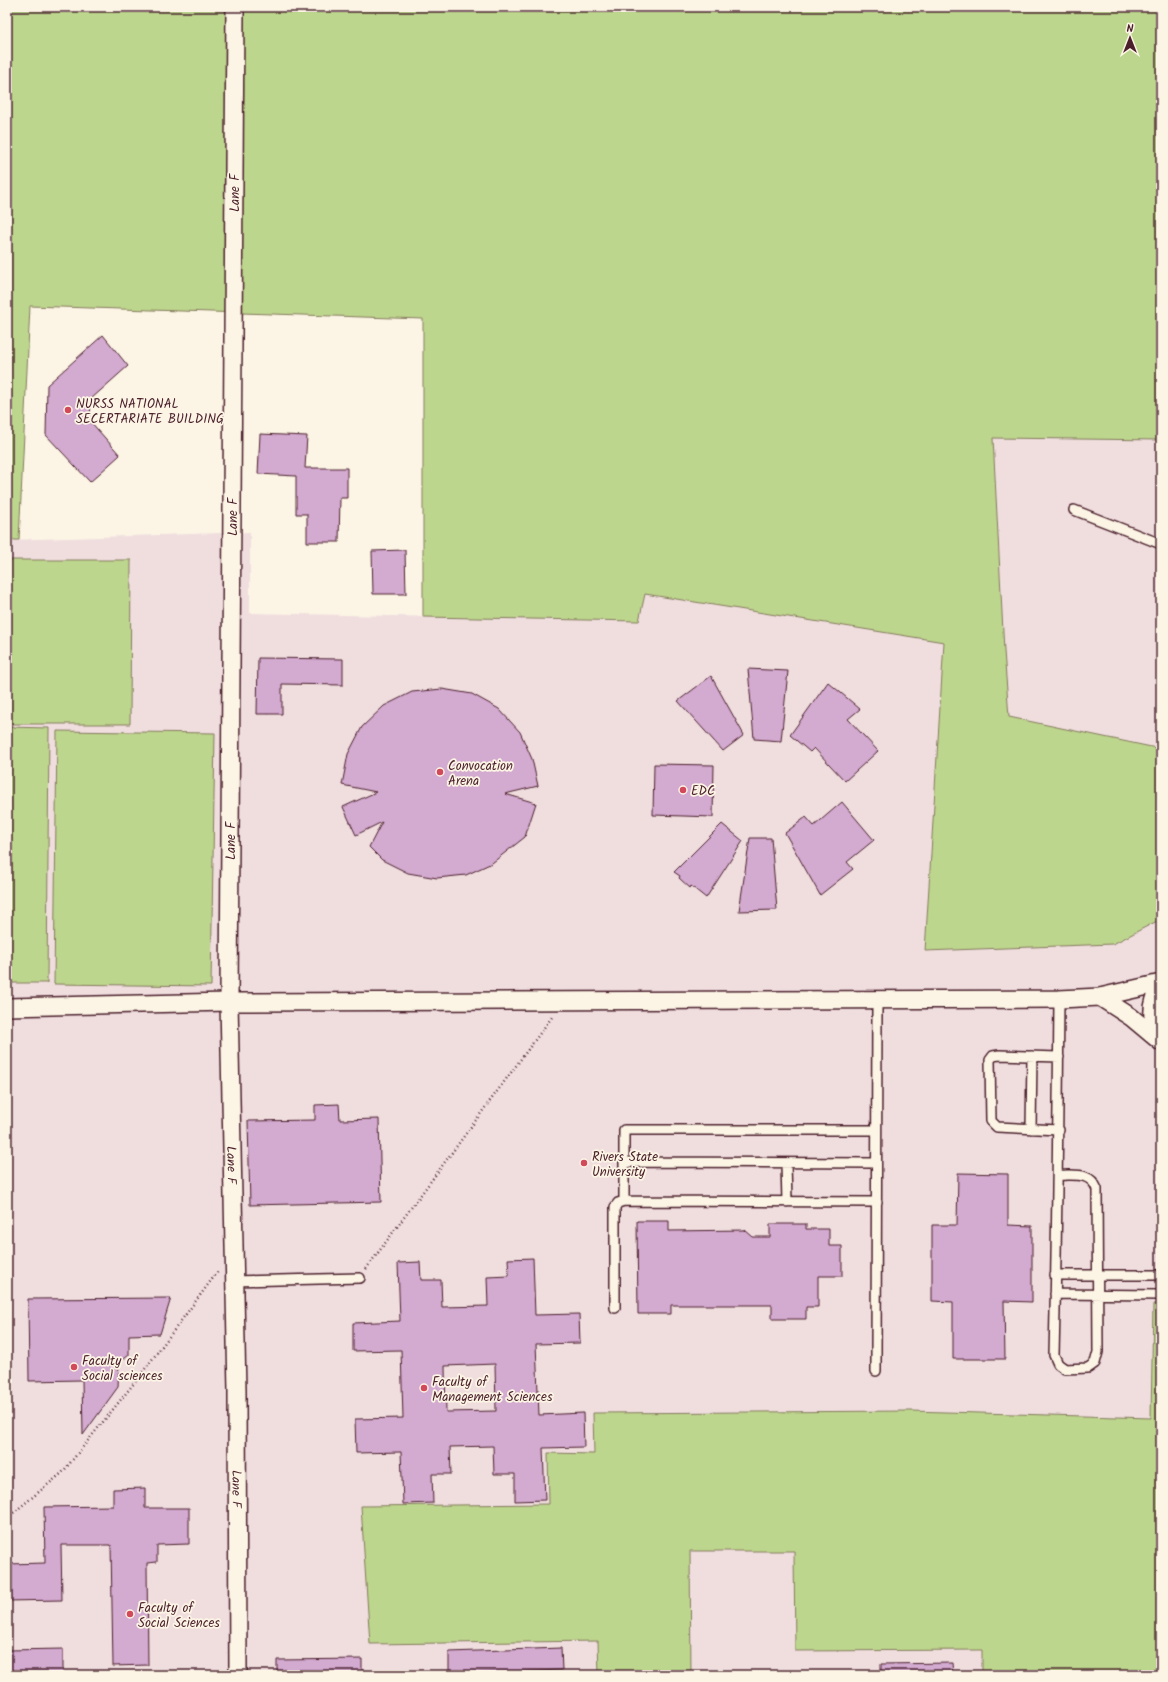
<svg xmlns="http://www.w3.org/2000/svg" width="1168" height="1682" viewBox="0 0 1168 1682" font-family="Kalam,sans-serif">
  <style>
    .built { fill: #f0dedf }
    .green { fill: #bdd68d; stroke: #847a5c }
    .building { fill: #d3aad0; stroke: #4a1f2b; fill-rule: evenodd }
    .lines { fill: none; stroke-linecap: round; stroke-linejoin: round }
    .lane-casing { stroke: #4a1f2b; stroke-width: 12 }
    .street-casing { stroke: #4a1f2b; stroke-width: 20 }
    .path { stroke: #4a1f2b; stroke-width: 2.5; stroke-dasharray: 1 3; stroke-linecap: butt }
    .lane { stroke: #fcf5e5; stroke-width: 9 }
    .street { stroke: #fcf5e5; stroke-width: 17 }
    .poi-dot { fill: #d1495b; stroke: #fcf5e5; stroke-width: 1.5 }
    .labels { text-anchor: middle; stroke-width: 3.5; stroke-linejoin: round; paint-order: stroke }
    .street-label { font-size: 13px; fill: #4a1f2b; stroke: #fcf5e5 }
    .poi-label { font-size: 13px; fill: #4a1f2b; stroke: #fcf5e5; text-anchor: start }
  </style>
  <rect width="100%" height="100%" fill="#fcf5e5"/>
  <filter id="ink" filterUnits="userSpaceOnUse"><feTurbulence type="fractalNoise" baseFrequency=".025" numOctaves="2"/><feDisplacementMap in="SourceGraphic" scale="8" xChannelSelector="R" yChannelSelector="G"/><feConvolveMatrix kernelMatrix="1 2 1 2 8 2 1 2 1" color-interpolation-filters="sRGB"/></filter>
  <g filter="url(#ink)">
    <!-- built -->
    <path class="built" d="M993,438L1161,440V1675H7V540L250,532V613L639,621L645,594L1004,651Z"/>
    <!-- green -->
    <path class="green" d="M7,7H1161V440L993,438L1004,651L1009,717L1161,749V919L1113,944L925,951L944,642L645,594L639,621L423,617V319L30,306L19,540H7Z
      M7,560H131L130,724H7Z
      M7,727L49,728L47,983H7Z
      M57,731L215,733L211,986L54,984Z
      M1153,1304H1161V1675H982V1650L795,1651L794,1551H690L691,1675H599L598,1641L370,1644L361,1506L549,1504L548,1453L594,1454L593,1413L911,1411L1151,1418Z"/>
    <!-- building -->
    <path class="building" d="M103,335L128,366L91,399L90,421L120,455L90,482L46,435L47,385Z
      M260,434L307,436L305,468H347V498H340L339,542H307V514H296V476L258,474Z
      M405,550L406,594H373L372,551Z
      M258,658L343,659V685L282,684V714H257Z
      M748,669L788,671L781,741L754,739Z
      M711,676L744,735L723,751L678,701Z
      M828,682L860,709L848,719L878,751L845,781L814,748L810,752L790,735Z
      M442,689L472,694L499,709L520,732L532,759L538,786L505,794L536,803L525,837L492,863L466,875L437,878L408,873L382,860L369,847L382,822L356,835L343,807L376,792L342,785L348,754L362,727L384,706L412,692Z
      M654,764L714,765L713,817L653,815Z
      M842,802L874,840L847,862L853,869L820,895L785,833L806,817L814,826Z
      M722,824L743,841L706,898L691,886L690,888L679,878L680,876L674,872Z
      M750,838H771L777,910L739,911Z
      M339,1104L340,1120L379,1119L381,1202L250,1205L248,1121L315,1120V1105Z
      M958,1173L1008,1174V1225L1032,1226V1302L1004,1301L1005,1359H953V1302L932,1301V1225H957Z
      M637,1221H669V1231L745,1230L753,1237H770V1224H806V1229H829V1246H842V1276H818V1307H806V1319H772V1305H671V1314H638Z
      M533,1258L535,1315L579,1314L580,1343L536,1344L539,1415L583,1413L584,1447L543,1448L545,1500L515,1501V1474H494L493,1446L450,1447L451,1474H432L433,1503L403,1504L401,1452L356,1453L355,1419L403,1418L401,1350L353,1351V1323L400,1321L398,1263L420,1262L421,1280H441L442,1307L488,1306L487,1277L509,1276L508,1259ZM495,1364L496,1411L446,1412L445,1366Z
      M171,1298L160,1334L129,1335V1355L119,1363L118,1387L83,1435L82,1380L29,1381L28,1299Z
      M145,1488V1508H189V1544L157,1545V1562L147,1563L148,1665L113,1666L111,1545H61L62,1600L7,1601V1564L45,1563L44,1507L113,1506V1489Z
      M561,1648L562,1670L449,1674V1652Z
      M63,1649V1675H7V1650Z
      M362,1659V1675H277V1660Z
      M952,1663L953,1675H881V1664Z"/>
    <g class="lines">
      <defs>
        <path id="lane" d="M1074,510L1161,544
          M1059,1057L999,1055L993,1056L990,1060L991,1121L997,1127L1059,1130
          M1031,1129L1032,1056
          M624,1162L876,1163
          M786,1163L787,1202
          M1058,1175C1074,1176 1090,1171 1097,1189L1098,1352L1095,1363L1088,1368L1065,1369L1058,1364L1054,1355C1057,1236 1058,1118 1059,999
          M624,1201V1130H876
          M1055,1275H1161
          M234,1281L360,1278
          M1055,1294L1161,1295
          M615,1308V1207L618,1203L624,1201L877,1202
          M876,1371L877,1000"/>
        <g id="street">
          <path id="s1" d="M235,7L229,1002L237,1391L238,1675"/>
          <path d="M1100,997L1131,1017L1161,1042"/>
          <path d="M7,1007L229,1002L1059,999L1100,997L1161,983"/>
          <path d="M1161,1039C1150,1023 1150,1003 1161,987"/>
        </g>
      </defs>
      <!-- lane casing -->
      <use href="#lane" class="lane-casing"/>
      <!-- street casing -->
      <use href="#street" class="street-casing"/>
      <!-- path -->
      <path class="path" d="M366,1269L552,1017
        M7,1518L62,1473L139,1377L219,1270"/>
      <!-- lane -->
      <use href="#lane" class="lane"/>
      <!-- street -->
      <use href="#street" class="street"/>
    </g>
  </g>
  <!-- markers -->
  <g class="poi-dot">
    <circle cx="68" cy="410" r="4"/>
    <circle cx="440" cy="772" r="4"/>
    <circle cx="683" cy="790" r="4"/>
    <circle cx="584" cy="1163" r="4"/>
    <circle cx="74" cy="1367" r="4"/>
    <circle cx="424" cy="1388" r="4"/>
    <circle cx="130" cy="1614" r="4"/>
  </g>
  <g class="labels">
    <!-- street labels -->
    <g class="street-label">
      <text transform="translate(234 193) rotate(-90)" y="5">Lane F</text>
      <text transform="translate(232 517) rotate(-90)" y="5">Lane F</text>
      <text transform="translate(230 841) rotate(-90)" y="5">Lane F</text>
      <text dy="5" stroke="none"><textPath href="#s1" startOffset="1158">Lane F</textPath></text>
      <text dy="5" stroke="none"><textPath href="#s1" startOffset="1482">Lane F</textPath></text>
    </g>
    <!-- poi labels -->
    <g class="poi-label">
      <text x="76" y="408">NURSS NATIONAL<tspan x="76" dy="15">SECERTARIATE BUILDING</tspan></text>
      <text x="448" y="770">Convocation<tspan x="448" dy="15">Arena</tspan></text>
      <text x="691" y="795">EDC</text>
      <text x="592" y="1161">Rivers State<tspan x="592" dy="15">University</tspan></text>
      <text x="82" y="1365">Faculty of<tspan x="82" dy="15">Social sciences</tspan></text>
      <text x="432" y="1386">Faculty of<tspan x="432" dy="15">Management Sciences</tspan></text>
      <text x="138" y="1612">Faculty of<tspan x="138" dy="15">Social Sciences</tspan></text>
    </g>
  </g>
  <!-- margin -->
  <rect width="1168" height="1682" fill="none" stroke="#fcf5e5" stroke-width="24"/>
  <rect x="12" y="12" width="1144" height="1658" fill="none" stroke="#4a1f2b" stroke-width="1.5" filter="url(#ink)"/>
  <!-- north arrow -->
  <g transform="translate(1130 38)" stroke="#fcf5e5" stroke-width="3" paint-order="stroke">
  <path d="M0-3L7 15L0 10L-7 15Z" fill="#4a1f2b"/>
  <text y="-6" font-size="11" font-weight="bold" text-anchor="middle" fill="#4a1f2b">N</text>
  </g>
</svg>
